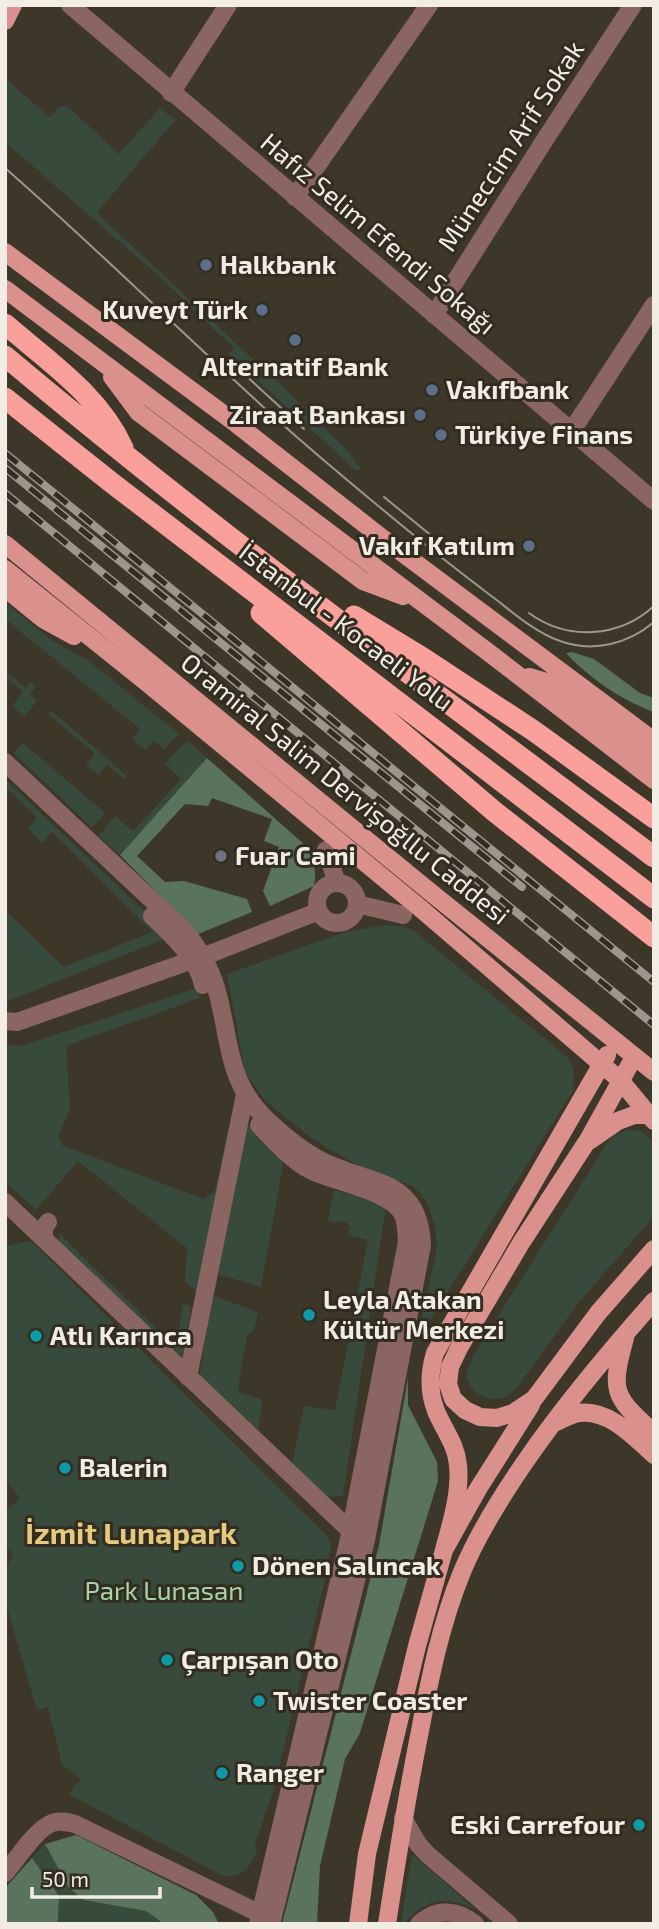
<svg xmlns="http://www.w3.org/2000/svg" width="659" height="1929" viewBox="0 0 659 1929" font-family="'Exo 2',sans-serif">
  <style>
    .green { fill: #384a3b }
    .forest { fill: #59735c }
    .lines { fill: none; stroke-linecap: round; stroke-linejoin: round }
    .minor { stroke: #8a6562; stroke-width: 18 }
    .major { stroke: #da908b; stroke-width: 18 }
    .highway { stroke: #faa09b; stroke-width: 21 }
    .tram { stroke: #9c978d; stroke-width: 2 }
    .rail-casing { stroke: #9c978d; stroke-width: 8 }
    .rail { stroke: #332d21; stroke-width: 5; stroke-dasharray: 16; stroke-linecap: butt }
    .service-dot { fill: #5c6f8a; stroke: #332d21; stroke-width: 2.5 }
    .worship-dot { fill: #6b7280; stroke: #332d21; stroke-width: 2.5 }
    .culture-dot { fill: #0f9aa8; stroke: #332d21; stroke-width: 2.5 }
    .labels { text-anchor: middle; stroke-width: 6; stroke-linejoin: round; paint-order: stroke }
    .street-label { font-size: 26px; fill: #f1ede5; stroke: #332d21 }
    .poi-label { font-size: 26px; font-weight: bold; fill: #f1ede5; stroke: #332d21; text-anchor: start }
    .park-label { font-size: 26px; fill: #a5d5ab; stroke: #332d21 }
    .quarter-label { font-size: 30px; font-weight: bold; fill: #e5ca7e; stroke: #332d21 }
  </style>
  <rect width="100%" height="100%" fill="#3d372a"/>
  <!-- green -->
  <path class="green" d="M5,78L49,117L59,107L66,105L119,154L160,108L175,120L97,213L282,386L348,451L362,470H355L229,354L234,348L152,270L5,142Z
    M5,602L51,640L89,661L179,734L164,749L154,741L145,750L132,739L140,729L5,619Z
    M5,671L26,688L31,682L36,686L30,694L37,701L24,717L12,706L23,692L5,677Z
    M51,710L127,776L124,779L107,764L98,775L86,765L95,754L48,714Z
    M189,742L207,758L120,855L98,836L116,816L133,831L181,779L165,764L181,746Z
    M23,743L105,813L92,828L14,753Z
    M5,779L162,928L170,937L10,1000H5V910L64,967L153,932L52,832L42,843L28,829L37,818L5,787Z
    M385,925L401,926L414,931L567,1057C575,1067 575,1079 572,1092L416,1343L437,1249L435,1226L427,1203L420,1193L411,1186L356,1164L325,1147L288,1120L263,1098L245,1072L227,974L345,932Z
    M198,988L200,998L66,1046L70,1109L58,1136L62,1145L203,1199L215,1191L228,1128L233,1130L204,1280L196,1291L185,1282L187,1248L78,1161L36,1210L7,1183L5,1177V1045L21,1046Z
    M244,1120L284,1160L261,1287L217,1274Z
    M629,1129L641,1131L654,1142V1216L576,1306L517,1388C513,1391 508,1396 503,1398C487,1403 465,1390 467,1372C468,1367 471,1361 473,1356L604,1148L613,1136Z
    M334,1190L386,1205L343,1496L327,1497L292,1464L304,1406L335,1410L368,1240L348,1235L350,1227C346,1221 341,1219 335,1223L328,1220Z
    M60,1234L176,1348L183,1302L191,1307L183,1364L58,1244Z
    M31,1241L327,1536L331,1545L327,1571L273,1792L255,1844L257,1853C249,1868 241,1879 223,1876L68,1794L81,1779L62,1765L48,1707L37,1710L5,1601V1570L13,1554L5,1546V1512L20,1498L5,1480V1246Z
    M211,1295L258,1312L254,1330L247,1336L238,1387L240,1393L260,1399L262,1402L258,1431L200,1376Z
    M45,1844L69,1888L84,1900L146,1911L164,1924H56L58,1920L59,1896L32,1858Z
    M412,1854L476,1910C448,1895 424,1898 404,1924H401Z"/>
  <!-- forest -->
  <path class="forest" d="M572,652L594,659L640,693L654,698V712C621,700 589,678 566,653Z
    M207,758L307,847C314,861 317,871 314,886L270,906L263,891L279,847L264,841L272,819L212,798L208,806L185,804L137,856L165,882L184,881L247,899L252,912L198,934L120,855Z
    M408,1378V1405L437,1462L438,1481L360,1733L345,1759L320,1866L317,1924H282L379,1545Z
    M76,1835L196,1895L213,1912L219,1924H164L146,1911L84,1900L69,1888L45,1844Z
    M32,1858L59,1896L58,1920L56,1924H5V1888Z"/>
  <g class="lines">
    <!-- minor -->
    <path class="minor" d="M70,5L654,501
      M171,93L228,5
      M295,197L429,5
      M434,315L546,138L633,5
      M571,432L654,305
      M5,762L186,932C199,950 210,967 216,988C231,1038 225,1080 267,1120C283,1135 302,1151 322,1161C370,1185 419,1177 422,1245L366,1540L271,1924
      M326,850L337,883
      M317 903a20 20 0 1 1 40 0a20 20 0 1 1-40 0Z
      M357,904L403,915
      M152,916C170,933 198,959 203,985
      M5,1021L17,1022L215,952L319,911
      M5,1202L44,1239
      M48,1222L44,1228V1239L358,1538
      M188,1377L245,1094
      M403,1818L418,1844L427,1854L509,1924
      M5,1873C17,1859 35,1830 52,1823C60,1820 67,1822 75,1824L269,1918
      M258,1924L349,1539L407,1242C406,1233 407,1224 403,1215C393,1192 336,1182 312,1171C292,1161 274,1141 259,1125
      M419,1924C437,1908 457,1909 475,1924"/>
    <!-- major -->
    <path class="major" d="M5,21L13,5
      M5,252L230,419L381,537L654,741
      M5,289L492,655L654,780
      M112,377L138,412L363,581L403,596
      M5,544L434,895L654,1072
      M5,569L146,682L420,908L620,1080L654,1121
      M5,588L43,619L74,636
      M529,677L546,682L554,686L654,763
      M649,1115H634L618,1121L586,1143L521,1243L459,1348L450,1367L448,1384L453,1399L465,1410L480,1417L497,1418L513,1413L534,1399L598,1313L654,1249
      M588,1140L634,1057
      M625,1338C610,1392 613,1396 654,1433
      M554,1423C562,1420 571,1414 579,1413C609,1409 634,1437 654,1455
      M444,1550C451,1523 461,1494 458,1465C456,1444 444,1430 436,1411C428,1391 429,1373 435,1353L607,1055
      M358,1924L367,1854L417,1646L444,1550L478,1489L531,1405
      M387,1924C397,1859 407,1795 420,1731C430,1677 441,1623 462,1572C478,1533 501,1497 525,1462C564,1405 608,1353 654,1301"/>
    <!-- highway -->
    <path class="highway" d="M5,324C48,361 99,395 123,448
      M5,356C214,532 436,693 654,857
      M5,398L112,483L654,898
      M261,613L495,812L654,937
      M354,616L423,658L534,731L654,818"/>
    <!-- tram -->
    <path class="tram" d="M5,168C100,251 188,339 281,423C329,466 378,506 427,546C451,565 474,583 498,601C517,616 537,633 560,641C593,653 628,644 654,622
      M242,372L304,429
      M384,497L433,537
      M529,613C567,641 619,638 654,606"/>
    <defs>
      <path id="rail" d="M5,453L654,982
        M5,468L522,887
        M5,493L654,1025"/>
    </defs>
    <!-- rail casing -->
    <use href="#rail" class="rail-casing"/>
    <!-- rail -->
    <use href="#rail" class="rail"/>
  </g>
  <!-- markers -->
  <g class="service-dot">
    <circle cx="206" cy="265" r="7"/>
    <circle cx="262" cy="310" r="7"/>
    <circle cx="295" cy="340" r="7"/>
    <circle cx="432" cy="390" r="7"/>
    <circle cx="420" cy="415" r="7"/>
    <circle cx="441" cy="435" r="7"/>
    <circle cx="529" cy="546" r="7"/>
  </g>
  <circle class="worship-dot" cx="221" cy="856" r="7"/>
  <g class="culture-dot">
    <circle cx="309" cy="1315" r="7"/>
    <circle cx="36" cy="1336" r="7"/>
    <circle cx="65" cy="1468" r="7"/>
    <circle cx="238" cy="1566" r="7"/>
    <circle cx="167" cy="1660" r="7"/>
    <circle cx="259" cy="1701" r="7"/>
    <circle cx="222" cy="1773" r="7"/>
    <circle cx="639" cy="1825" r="7"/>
  </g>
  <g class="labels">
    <!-- street labels -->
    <g class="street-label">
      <text transform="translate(511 146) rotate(-57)" y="9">Müneccim Arif Sokak</text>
      <text transform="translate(378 234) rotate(40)" y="9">Hafız Selim Efendi Sokağı</text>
      <text transform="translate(346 627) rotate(37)" y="9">İstanbul - Kocaeli Yolu</text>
      <text transform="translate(345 789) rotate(39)" y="9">Oramiral Salim Dervişoğllu Caddesi</text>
    </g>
    <!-- poi labels -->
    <g class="poi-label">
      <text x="220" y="274">Halkbank</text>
      <text x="248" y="319" text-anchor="end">Kuveyt Türk</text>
      <text x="295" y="376" text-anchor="middle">Alternatif Bank</text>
      <text x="446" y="399">Vakıfbank</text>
      <text x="406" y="424" text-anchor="end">Ziraat Bankası</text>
      <text x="455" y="444">Türkiye Finans</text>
      <text x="515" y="555" text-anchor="end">Vakıf Katılım</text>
      <text x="235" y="865">Fuar Cami</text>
      <text x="323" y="1309">Leyla Atakan<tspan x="323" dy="30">Kültür Merkezi</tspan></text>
      <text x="50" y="1345">Atlı Karınca</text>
      <text x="79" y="1477">Balerin</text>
      <text x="252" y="1575">Dönen Salıncak</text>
      <text x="181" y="1669">Çarpışan Oto</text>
      <text x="273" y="1710">Twister Coaster</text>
      <text x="236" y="1782">Ranger</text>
      <text x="625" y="1834" text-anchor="end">Eski Carrefour</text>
    </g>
    <!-- park labels -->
    <g class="park-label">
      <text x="164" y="1600">Park Lunasan</text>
    </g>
    <!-- quarter labels -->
    <g class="quarter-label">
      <text x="131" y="1544">İzmit Lunapark</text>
    </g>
  </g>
  <!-- border -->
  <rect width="659" height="1929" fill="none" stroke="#f1ede5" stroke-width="14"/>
  <!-- scale -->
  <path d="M32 1887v10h128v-10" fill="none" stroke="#f1ede5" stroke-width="3.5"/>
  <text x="42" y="1887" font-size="21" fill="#f1ede5" stroke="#332d21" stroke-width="5" paint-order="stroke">50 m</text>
</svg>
